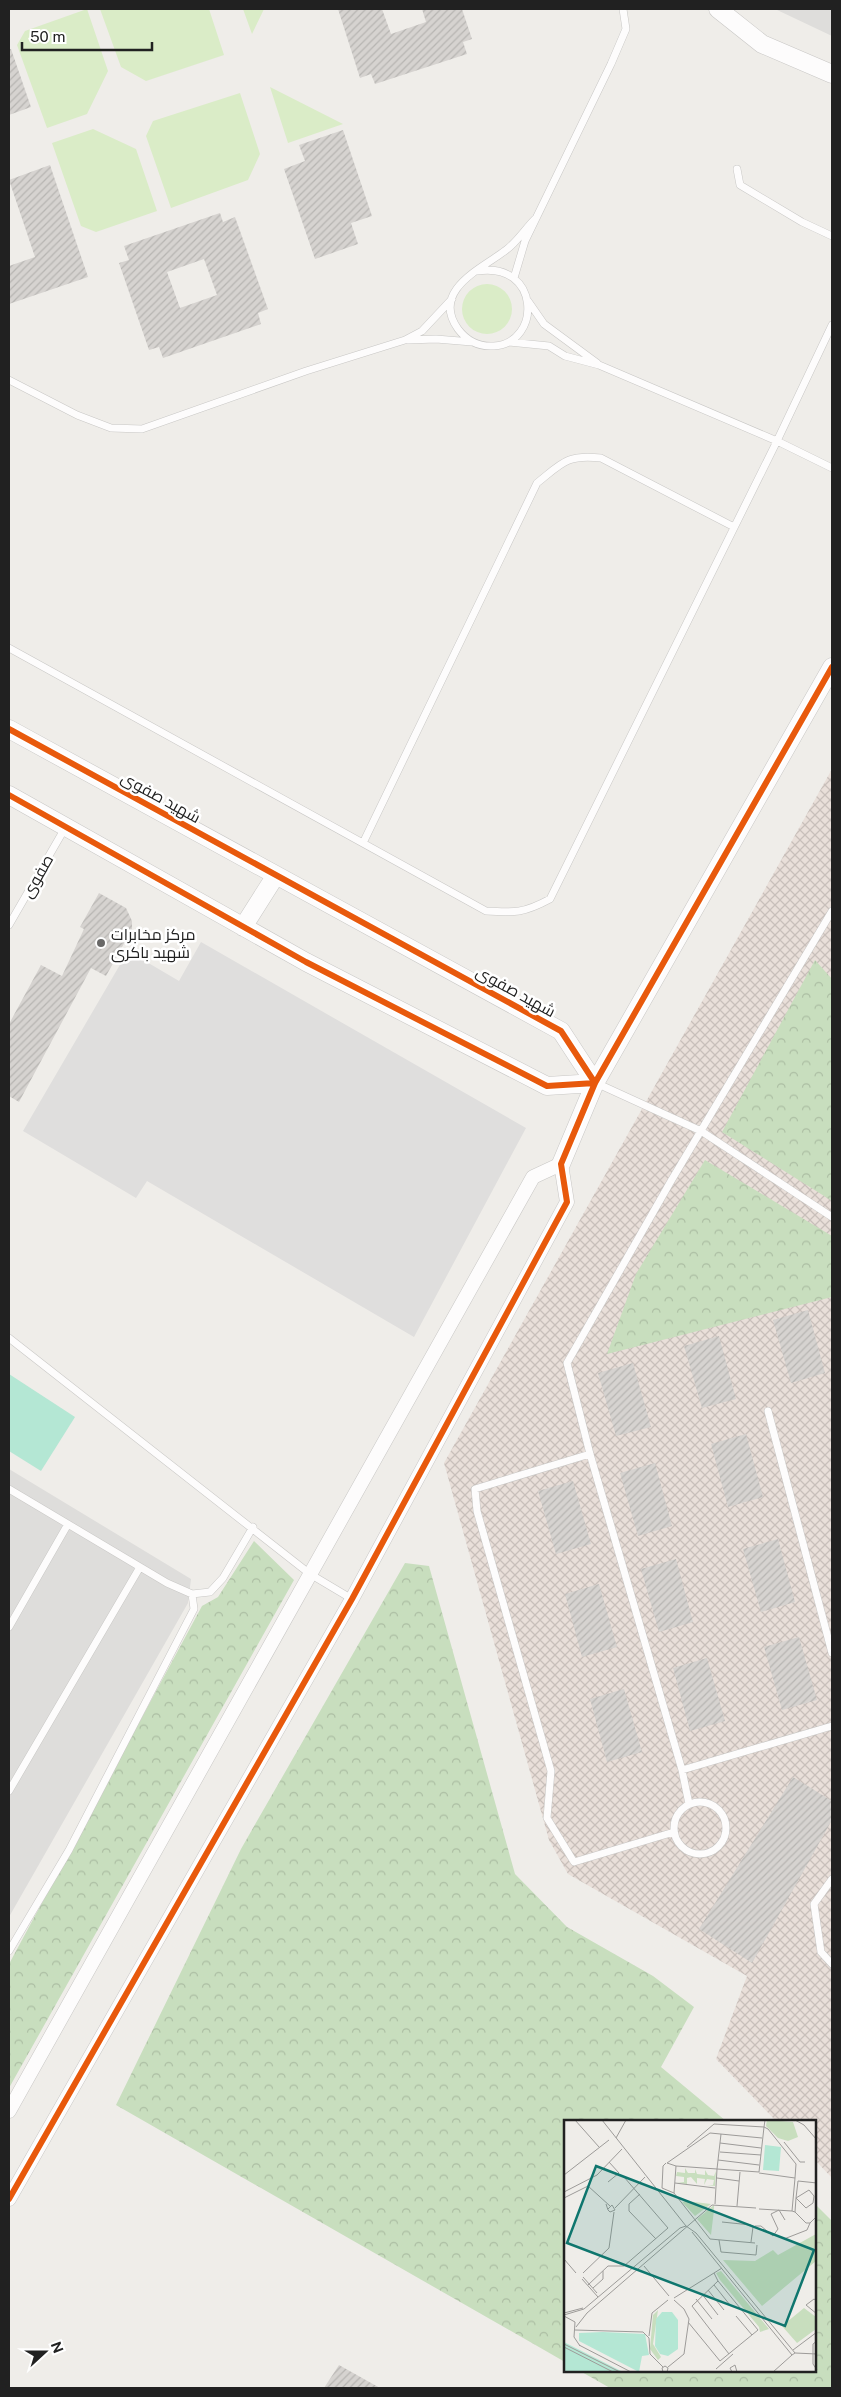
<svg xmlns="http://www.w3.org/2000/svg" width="841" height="2397" viewBox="0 0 841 2397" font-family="'Public Sans',Cairo,sans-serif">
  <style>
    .residential { fill: #dedddb }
    .military { fill: url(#military-cross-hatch) }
    .grass { fill: #daecc7 }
    .forest { fill: url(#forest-crowns) }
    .pitch { fill: #b4e7d4 }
    .parking { fill: #dfdedd }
    .building { fill: url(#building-hatch); fill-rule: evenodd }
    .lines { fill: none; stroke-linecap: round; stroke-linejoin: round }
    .service-casing { stroke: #c8c7c5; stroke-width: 8 }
    .minor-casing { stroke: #c8c7c5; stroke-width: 15 }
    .tertiary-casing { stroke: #c8c7c5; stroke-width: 19 }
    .service { stroke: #fdfcfc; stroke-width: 7 }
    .minor { stroke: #fdfcfc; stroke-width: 14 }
    .tertiary { stroke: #fdfcfc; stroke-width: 18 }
    .cycleway-casing { stroke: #fff; stroke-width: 9 }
    .cycleway { stroke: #e8590c; stroke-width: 6 }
    .poi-dot { fill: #696867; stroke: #fff; stroke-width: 2 }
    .labels { text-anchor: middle; stroke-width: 5; stroke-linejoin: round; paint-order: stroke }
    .street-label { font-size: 16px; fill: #212121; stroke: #fff }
    .poi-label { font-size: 16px; fill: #212121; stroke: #fff; text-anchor: start }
    .inset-road { fill: none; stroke: #9d9b99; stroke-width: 1 }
    .view { fill: #0f766e; fill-opacity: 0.15; stroke: #0f766e; stroke-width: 2.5 }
    .inset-edge { fill: none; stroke: #212121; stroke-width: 2.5 }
  </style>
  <defs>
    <pattern id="military-cross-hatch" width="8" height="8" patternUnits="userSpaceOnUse" patternTransform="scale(1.25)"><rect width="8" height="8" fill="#e9dfd9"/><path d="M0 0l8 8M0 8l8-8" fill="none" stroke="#c8bfba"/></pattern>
    <pattern id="forest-crowns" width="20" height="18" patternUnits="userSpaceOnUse" patternTransform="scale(1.25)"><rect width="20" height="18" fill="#c8debe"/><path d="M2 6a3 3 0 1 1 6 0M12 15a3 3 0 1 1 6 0" fill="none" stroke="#acbea3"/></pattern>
    <pattern id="building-hatch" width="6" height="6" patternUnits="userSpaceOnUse" patternTransform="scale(1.25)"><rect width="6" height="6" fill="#d6d3d0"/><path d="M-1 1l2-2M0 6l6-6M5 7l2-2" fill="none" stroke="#b7b5b2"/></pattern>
  </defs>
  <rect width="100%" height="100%" fill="#efede9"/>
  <!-- residential -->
  <path class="residential" d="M774,9H832V36L775,9Z
    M9,1469L191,1579L188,1603L9,1917Z"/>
  <!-- military -->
  <path class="military" d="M832,769V2178L815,2160V2121H776L716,2059L747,1976L568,1874L549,1840L444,1463Z"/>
  <!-- grass -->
  <path class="grass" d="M87,9L108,71L87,114L47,128L17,45L25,31Z
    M100,9H209L224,55L146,81L121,67Z
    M243,9H264L252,34Z
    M270,87L343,124L288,143Z
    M240,93L260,154L248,180L171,208L146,136L153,121Z
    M93,129L136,149L157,211L96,232L81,226L52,143Z
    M462 309a25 25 0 1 1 50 0a25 25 0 1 1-50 0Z"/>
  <!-- forest -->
  <path class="forest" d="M815,960L832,979V1201L722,1132Z
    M705,1160L832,1236V1297L607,1354L636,1274Z
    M254,1541L294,1580L9,2088V1964L202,1606L218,1597Z
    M405,1563L429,1566L515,1874L567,1927L653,1976L694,2007L661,2067L726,2121H565V2362L116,2105L241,1849Z
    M815,2204L832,2221V2388H610L580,2371H815Z"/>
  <!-- pitch -->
  <path class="pitch" d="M9,1374L75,1417L41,1471L9,1451Z"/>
  <!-- parking -->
  <path class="parking" d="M201,942L526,1128L414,1337L147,1181L136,1198L23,1131L128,951L179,981Z"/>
  <!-- building -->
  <path class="building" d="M338,9H382L391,34L426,22L422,9H462L472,39L463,42L467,54L375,84L371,74L360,78Z
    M9,49H11L31,107L9,115Z
    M343,130L372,216L351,223L358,244L315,259L284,169L305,161L299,145Z
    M50,165L88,277L9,304V266L35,257L9,180Z
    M220,213L223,222L235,217L268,309L258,313L261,324L163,358L159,347L149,350L119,263L129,260L124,246ZM204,259L217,295L180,308L167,272Z
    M99,893L126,908L132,921V929L106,976L91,968L19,1102L9,1096V1024L41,965L62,976L84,929L80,927Z
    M808,1310L825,1373L791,1383L773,1320Z
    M719,1336L736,1399L702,1408L684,1346Z
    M633,1363L651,1427L616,1436L598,1373Z
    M746,1434L763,1497L728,1507L711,1444Z
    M655,1463L672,1526L638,1536L620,1473Z
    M573,1481L591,1544L556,1554L538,1491Z
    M778,1539L795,1602L761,1612L743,1549Z
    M676,1559L693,1622L659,1632L641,1569Z
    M599,1584L617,1647L582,1657L565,1594Z
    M799,1637L817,1700L782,1710L764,1647Z
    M707,1658L725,1721L690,1731L673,1668Z
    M624,1689L642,1752L607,1762L590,1699Z
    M793,1777L832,1801V1820L752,1963L699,1929Z
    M339,2365L380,2388H324Z"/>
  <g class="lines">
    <defs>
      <path id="service" d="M737,169L740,185L802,222L832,236
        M477,271C541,261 542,343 494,346C479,347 467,341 458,329C430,290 483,268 506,250C517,242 525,229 535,219
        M514,278L525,241L611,64L626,29L623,9
        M528,301L544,324L597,363
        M408,340L436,339L472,342
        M509,342L549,346L565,356L599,365L777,441L832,468
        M9,380L77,415L111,428L142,429L306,371L405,340L422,331L452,299
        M9,648L486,911C515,913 524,913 550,899L777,441L832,325
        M363,843L537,483C562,463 567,454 601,458L734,527
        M9,925L65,828
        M596,1083L701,1131L832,1217
        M9,1338L310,1574L352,1599
        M768,1411L832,1653
        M590,1454L475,1489L477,1511L551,1771L547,1818L574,1862L674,1832
        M9,1489L167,1583L192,1594L210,1592L223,1578L253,1527
        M9,1627L68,1524
        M682,1770L832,1726
        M9,1791L140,1567
        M674 1828a26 26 0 1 1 52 0a26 26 0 1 1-52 0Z
        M689,1804L682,1770L590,1454L567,1363L671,1181L832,911
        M832,1879L814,1904L821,1952L832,1964
        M9,1951L69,1850L194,1609L192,1594"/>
      <path id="minor" d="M9,2111L533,1177L561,1164L567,1202L352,1599L9,2199"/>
      <path id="tertiary" d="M718,9L762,44L832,74
        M9,729L561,1031L595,1083L547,1086L306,962L9,795
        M243,927L276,875
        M561,1164L595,1083L832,667"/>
    </defs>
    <!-- service casing -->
    <use href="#service" class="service-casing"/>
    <!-- minor casing -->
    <use href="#minor" class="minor-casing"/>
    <!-- tertiary casing -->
    <use href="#tertiary" class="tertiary-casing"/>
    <!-- service -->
    <use href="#service" class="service"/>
    <!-- minor -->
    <use href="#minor" class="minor"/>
    <!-- tertiary -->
    <use href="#tertiary" class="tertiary"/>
    <defs>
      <path id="cycleway" d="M9,729L561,1031L595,1083L547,1086L306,962L9,795
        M9,2199L352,1599L567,1202L561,1164L595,1083L832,667"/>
    </defs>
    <!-- cycleway casing -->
    <use href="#cycleway" class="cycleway-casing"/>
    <!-- cycleway -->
    <use href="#cycleway" class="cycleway"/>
  </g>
  <!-- markers -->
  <circle class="poi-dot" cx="101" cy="943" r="5"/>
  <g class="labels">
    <!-- street labels -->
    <g class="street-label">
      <text transform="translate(161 797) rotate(29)" y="6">شهید صفوی</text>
      <text transform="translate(37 876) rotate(-60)" y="6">صفوی</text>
      <text transform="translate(516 991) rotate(29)" y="6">شهید صفوی</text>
    </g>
    <!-- poi labels -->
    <g class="poi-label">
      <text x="111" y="940">مرکز مخابرات<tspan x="111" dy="18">شهید باکری</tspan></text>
    </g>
  </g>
  <!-- overview -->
  <g transform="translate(564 2120)">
    <rect width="252" height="252" fill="#efede9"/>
    <path d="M203,0L229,2L234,17L224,21L214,18L202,6ZM121,48L124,53H131V49L133,54L141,55V50L144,55L150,56L152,51L151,66L143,65H149L150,60L143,59L140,65L141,59L133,58V64L127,57L123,58V64L113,63L120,62V57L112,56L113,52L121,53ZM122,81L147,84L131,96L118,82ZM150,85V90L147,115L133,99ZM252,114V141L198,186L159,140L191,141L209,130L214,135ZM157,151L205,209L196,212L195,207L156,160L152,153ZM240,188L252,197V209L233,223L218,206ZM94,190L89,224L97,237L94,240L86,229L89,195Z" fill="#c8debe"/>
    <path d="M201,25L217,27L215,51L199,50ZM98,192H108L114,200V229L104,236L96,234L91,226L92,199ZM39,212L81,214L85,235L78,236L75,252L15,221V213ZM0,222L59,252H0Z" fill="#b4e7d4"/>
    <path class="inset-road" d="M11,0L35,27M38,0L122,106L132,113L231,233L253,234M201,0L200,7L204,9L232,44L231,58M231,0L240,5L253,20M52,18L62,0M220,22L236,42H241M156,23L197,28M123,27L150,4L200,7L195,52L153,49L157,14M156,32L197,35M154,40L195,45M102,43L99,46L98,68L110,73M112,46L103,43L146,13L198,18M0,55L45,20M153,58L175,61M44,62L55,53L45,42M111,63L151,68M0,72L33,55L58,29M76,74L65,84V91L92,119M0,78L24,66L46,86M42,84L44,90L46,92L51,90L48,85L44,89M151,84L153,49L112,46L110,73L146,119L191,123M173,86L176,52M51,88L81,57M195,89L228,91L231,58L195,53M228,91L231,92L232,78L242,88L249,83L250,76L245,70L232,78L234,61L253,63M231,92L242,103H246L253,96M158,102L187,105M191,106H197L209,116L214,109L207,94L215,90L221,100M128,112L228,235L231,233M220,119L243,110L246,103M155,120L157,132L192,135L193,125M187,122L189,107M0,139L12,153M80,146L105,176M19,153L45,128L50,92M150,153L154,161L128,186L165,234M19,157L33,173M18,159L34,177M24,165L44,146H60L104,108L60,57M150,165L166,185M29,168L39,159V151M144,170L160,190M138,174L154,195M110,178L158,148M132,179L148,199M253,181L250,179L242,185L253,194M0,193L19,188M0,195L20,189L116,108L122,106M0,196L11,202L10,217L16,226M172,196L188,215M124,202L156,241L194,210L154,161M12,207L23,193L148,85L192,88M11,210L79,212L85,218L86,234L99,247M85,216L88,193L104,180M253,221L249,224V244L253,250M0,224L56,252M15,225L67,252M0,227L49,252M229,230L253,212M104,247L120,234L125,199L120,189L110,180M152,249L169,234M99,252L98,248L101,246L104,248L103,252M168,252L166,248L171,245L173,252M209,252L228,235"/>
    <path class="view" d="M32,46L250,130L221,206L3,123Z"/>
    <rect width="252" height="252" class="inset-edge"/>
  </g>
  <!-- border -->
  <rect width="841" height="2397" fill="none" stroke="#212121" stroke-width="20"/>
  <!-- north arrow -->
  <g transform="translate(45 2352) rotate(69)" stroke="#ffffff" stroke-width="4" paint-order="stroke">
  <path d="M0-4L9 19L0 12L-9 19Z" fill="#212121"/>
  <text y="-8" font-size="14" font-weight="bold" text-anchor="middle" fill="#212121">N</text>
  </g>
  <!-- scale -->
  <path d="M22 42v8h130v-8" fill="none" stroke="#212121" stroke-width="2.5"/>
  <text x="30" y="42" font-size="15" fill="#212121" stroke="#ffffff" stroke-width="4" paint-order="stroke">50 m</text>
</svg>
